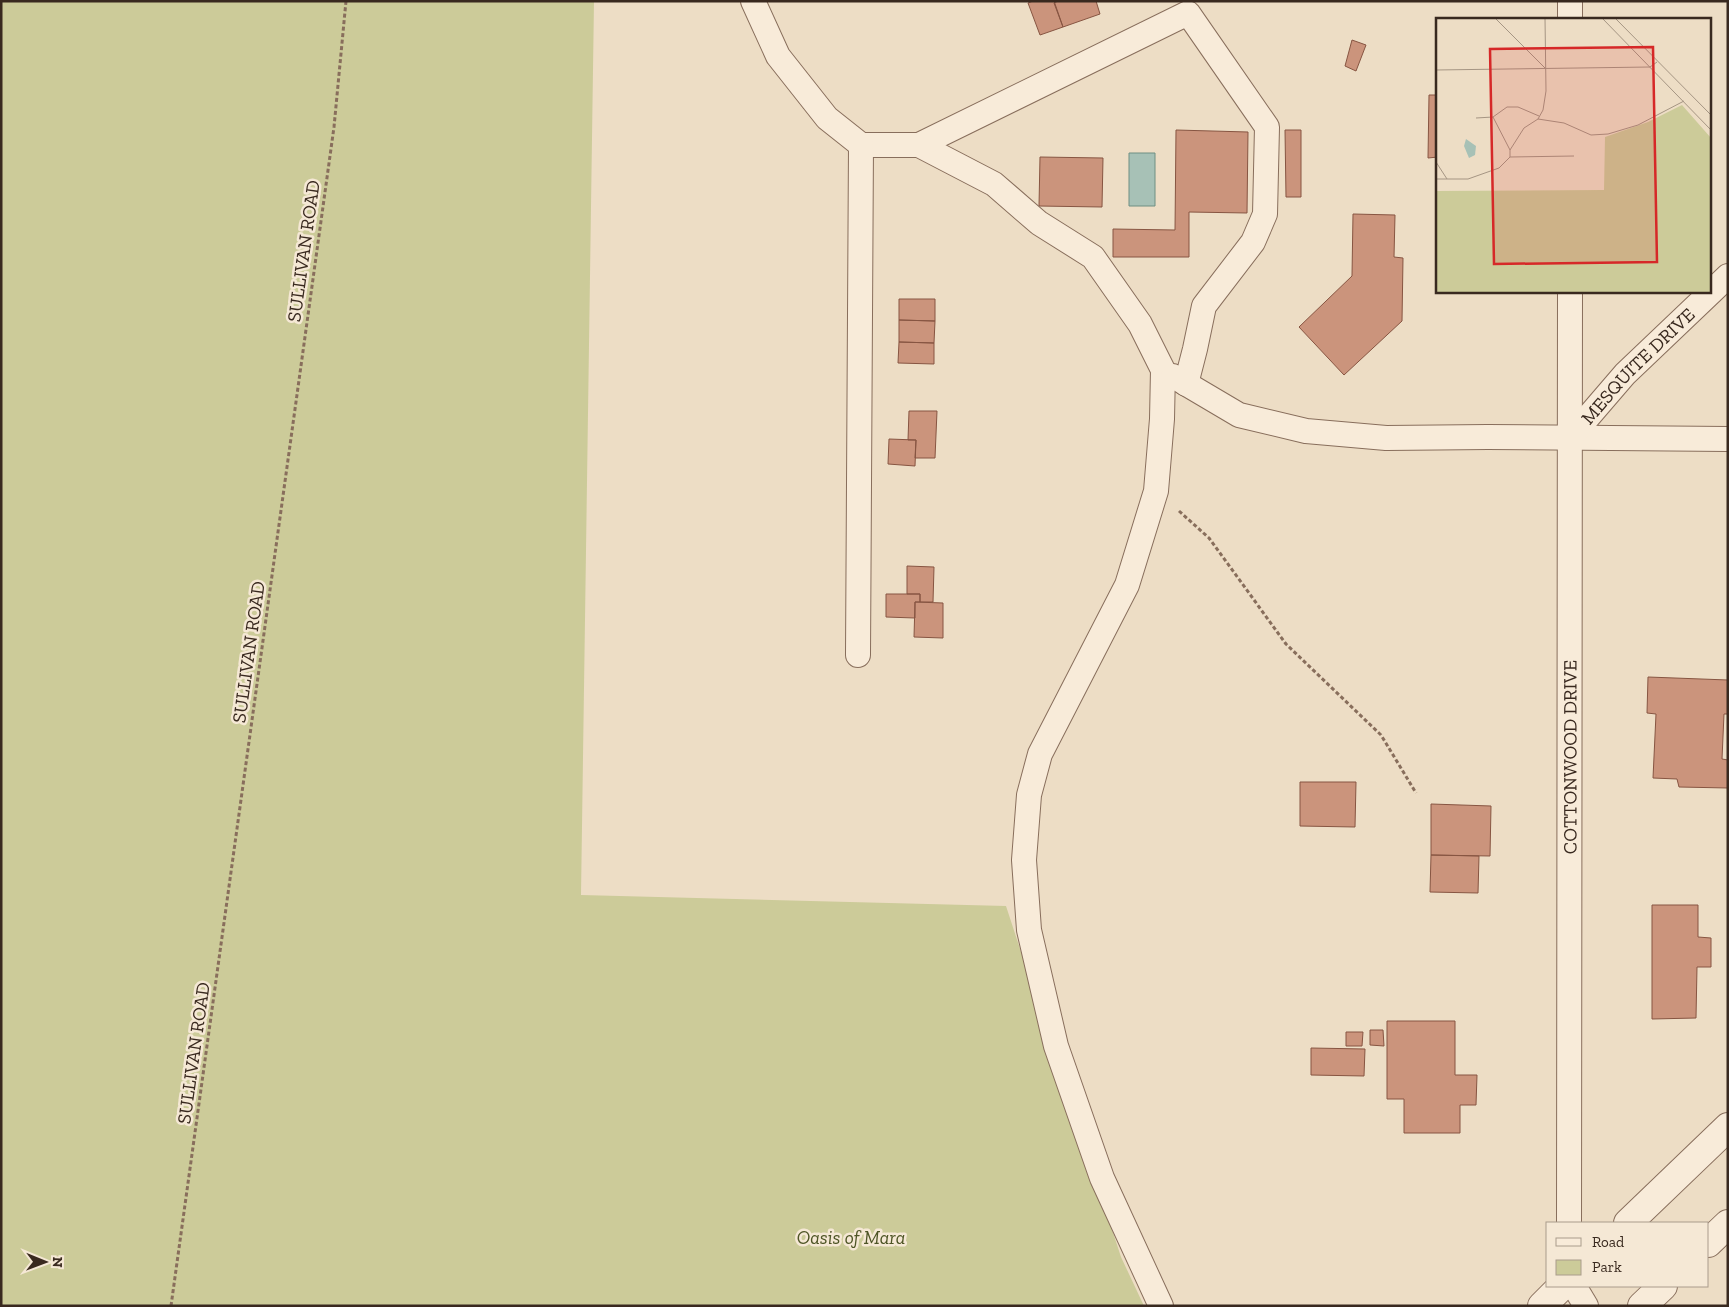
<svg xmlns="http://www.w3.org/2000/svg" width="1729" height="1307" viewBox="0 0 1729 1307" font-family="'Zilla Slab',serif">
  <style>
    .green { fill: #cccb99 }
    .water { fill: #a7c1b6; stroke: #6e8f83 }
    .building { fill: #cb947c; stroke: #875542 }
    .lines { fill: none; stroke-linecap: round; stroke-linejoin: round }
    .minor-casing { stroke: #886e5c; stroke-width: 26 }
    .tertiary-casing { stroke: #886e5c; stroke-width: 30 }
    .path { stroke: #886e5c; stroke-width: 3; stroke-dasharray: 4 2.5; stroke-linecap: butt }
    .minor { stroke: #f8ebd9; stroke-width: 24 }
    .tertiary { stroke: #f8ebd9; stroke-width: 28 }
    .labels { text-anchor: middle; stroke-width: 5; stroke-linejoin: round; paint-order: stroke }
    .street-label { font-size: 19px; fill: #39291f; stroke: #f5e8d5 }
    .park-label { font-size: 19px; font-style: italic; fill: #4e5526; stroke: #f5e8d5 }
    .inset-road { fill: none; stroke: #a59583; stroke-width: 1 }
    .view { fill: #d62828; fill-opacity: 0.15; stroke: #d62828; stroke-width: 2.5 }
    .inset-edge { fill: none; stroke: #39291f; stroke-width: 2.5 }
  </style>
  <rect width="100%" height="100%" fill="#edddc5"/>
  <!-- green -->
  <path class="green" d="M1,1H594L581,895L1006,906L1121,1257L1144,1306H1Z"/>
  <!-- water -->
  <path class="water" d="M1129,153H1155V206H1129Z"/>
  <!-- building -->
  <path class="building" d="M1033,1H1054L1063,27L1040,35L1028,3Z
    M1058,1H1096L1100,14L1063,27L1054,3Z
    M1352,40L1366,45L1356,71L1345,66Z
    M1429,95H1438V157L1428,158Z
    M1176,130L1248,132L1247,213L1189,212V257H1113V229L1175,230Z
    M1285,130H1301V197H1286Z
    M1040,157L1103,158L1102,207L1039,206Z
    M1353,214L1395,215L1394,257L1403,258L1402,321L1344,375L1299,327L1352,276Z
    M899,299H935V321L899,320Z
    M899,320L935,321L934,343L899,342Z
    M899,342L934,343V364L898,363Z
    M909,411H937L935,458H915L916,440H908Z
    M889,439L916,440L915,466L888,464Z
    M907,566L934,567L933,602H920V594H907Z
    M886,594H920V602H915V618L886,617Z
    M915,602L943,603V638L914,637Z
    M1648,677L1728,680V714H1724L1722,759L1728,760V788L1679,787L1677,779L1653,778L1656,714L1647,713Z
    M1300,782H1356L1355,827L1300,826Z
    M1431,804L1491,806L1490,856L1431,855Z
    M1431,855L1479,856L1478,893L1430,892Z
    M1652,905H1698V937L1711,938V967H1697L1696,1018L1652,1019Z
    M1387,1021H1455V1075H1477L1476,1105H1460V1133H1404V1099H1387Z
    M1370,1030H1383L1384,1046L1370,1045Z
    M1346,1032H1363L1362,1046H1346Z
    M1311,1048L1365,1049L1364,1076L1311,1075Z"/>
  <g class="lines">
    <defs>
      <g id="minor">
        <path d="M753,1L778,56L827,118L861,145H919L994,184L1039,223L1093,257L1140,324L1163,370L1162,419L1156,491L1127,585L1040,754L1029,795L1024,860L1029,930L1056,1046L1102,1178L1161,1306"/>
        <path d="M1570,19V1"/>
        <path d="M919,145L1188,13L1267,127L1265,214L1253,242L1204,306L1195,349L1186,384"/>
        <path d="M1173,376L1239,415L1306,431L1386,438L1488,437L1728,439"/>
        <path id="s1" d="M1570,438L1625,374L1728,276"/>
        <path d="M858,655L861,145"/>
        <path id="s2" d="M1569,1223L1570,291"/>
        <path d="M1574,1286L1586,1306"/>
      </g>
      <path id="tertiary" d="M1628,1223L1728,1127
        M1708,1243L1728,1224
        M1542,1306L1562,1286
        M1642,1306L1663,1286"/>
    </defs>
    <!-- minor casing -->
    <use href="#minor" class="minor-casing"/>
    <!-- tertiary casing -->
    <use href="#tertiary" class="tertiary-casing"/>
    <!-- path -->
    <path class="path" d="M1179,511L1209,538L1286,644L1381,735L1416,793
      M171,1306L334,127L346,1"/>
    <!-- minor -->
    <use href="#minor" class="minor"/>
    <!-- tertiary -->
    <use href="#tertiary" class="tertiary"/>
  </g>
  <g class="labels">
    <!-- street labels -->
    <g class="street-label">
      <text transform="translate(303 251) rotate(-82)" y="7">SULLIVAN ROAD</text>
      <text dy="7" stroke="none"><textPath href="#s1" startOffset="99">MESQUITE DRIVE</textPath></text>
      <text transform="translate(248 652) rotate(-82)" y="7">SULLIVAN ROAD</text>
      <text dy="7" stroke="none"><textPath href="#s2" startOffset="466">COTTONWOOD DRIVE</textPath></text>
      <text transform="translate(193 1053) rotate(-82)" y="7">SULLIVAN ROAD</text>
    </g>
    <!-- park labels -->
    <g class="park-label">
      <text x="851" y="1244">Oasis of Mara</text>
    </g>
  </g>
  <!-- overview -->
  <g transform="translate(1436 18)">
    <rect width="275" height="275" fill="#edddc5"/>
    <path d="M246,87L275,120V275H0V173L168,172L169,119L212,104Z" fill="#cccb99"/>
    <path d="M30,121L40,128L39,137L33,140L28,128Z" fill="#a7c1b6"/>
    <path class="inset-road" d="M59,0L109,50M166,0L275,112M179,0L275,97M0,52L214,49L221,44M40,100L57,99M102,101L107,92L110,73L109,0M74,132L57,99L71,89H82L103,98M74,139L138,138M0,144L11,161M0,161H32L63,150L74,139V132L88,110L102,101L128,105L155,117L172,116L202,107L248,83"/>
    <path class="view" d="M217,29L221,244L58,246L54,31Z"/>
    <rect width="275" height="275" class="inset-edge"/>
  </g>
  <!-- border -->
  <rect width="1729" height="1307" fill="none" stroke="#39291f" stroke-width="5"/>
  <!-- legend -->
  <rect x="1546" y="1222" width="162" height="65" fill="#f5e8d5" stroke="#aa9c8c"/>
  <rect x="1556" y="1238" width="25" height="8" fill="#f8ebd9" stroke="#aa9c8c"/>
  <text x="1592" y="1247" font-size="15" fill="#39291f">Road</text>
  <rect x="1556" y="1260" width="25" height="15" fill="#cccb99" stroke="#aa9c8c"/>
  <text x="1592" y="1272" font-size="15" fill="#39291f">Park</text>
  <!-- north arrow -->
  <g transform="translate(45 1262) rotate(91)" stroke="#f5e8d5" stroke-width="4" paint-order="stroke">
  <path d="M0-4L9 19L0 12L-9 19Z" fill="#39291f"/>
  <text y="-8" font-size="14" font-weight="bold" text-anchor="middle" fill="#39291f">N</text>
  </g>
</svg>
